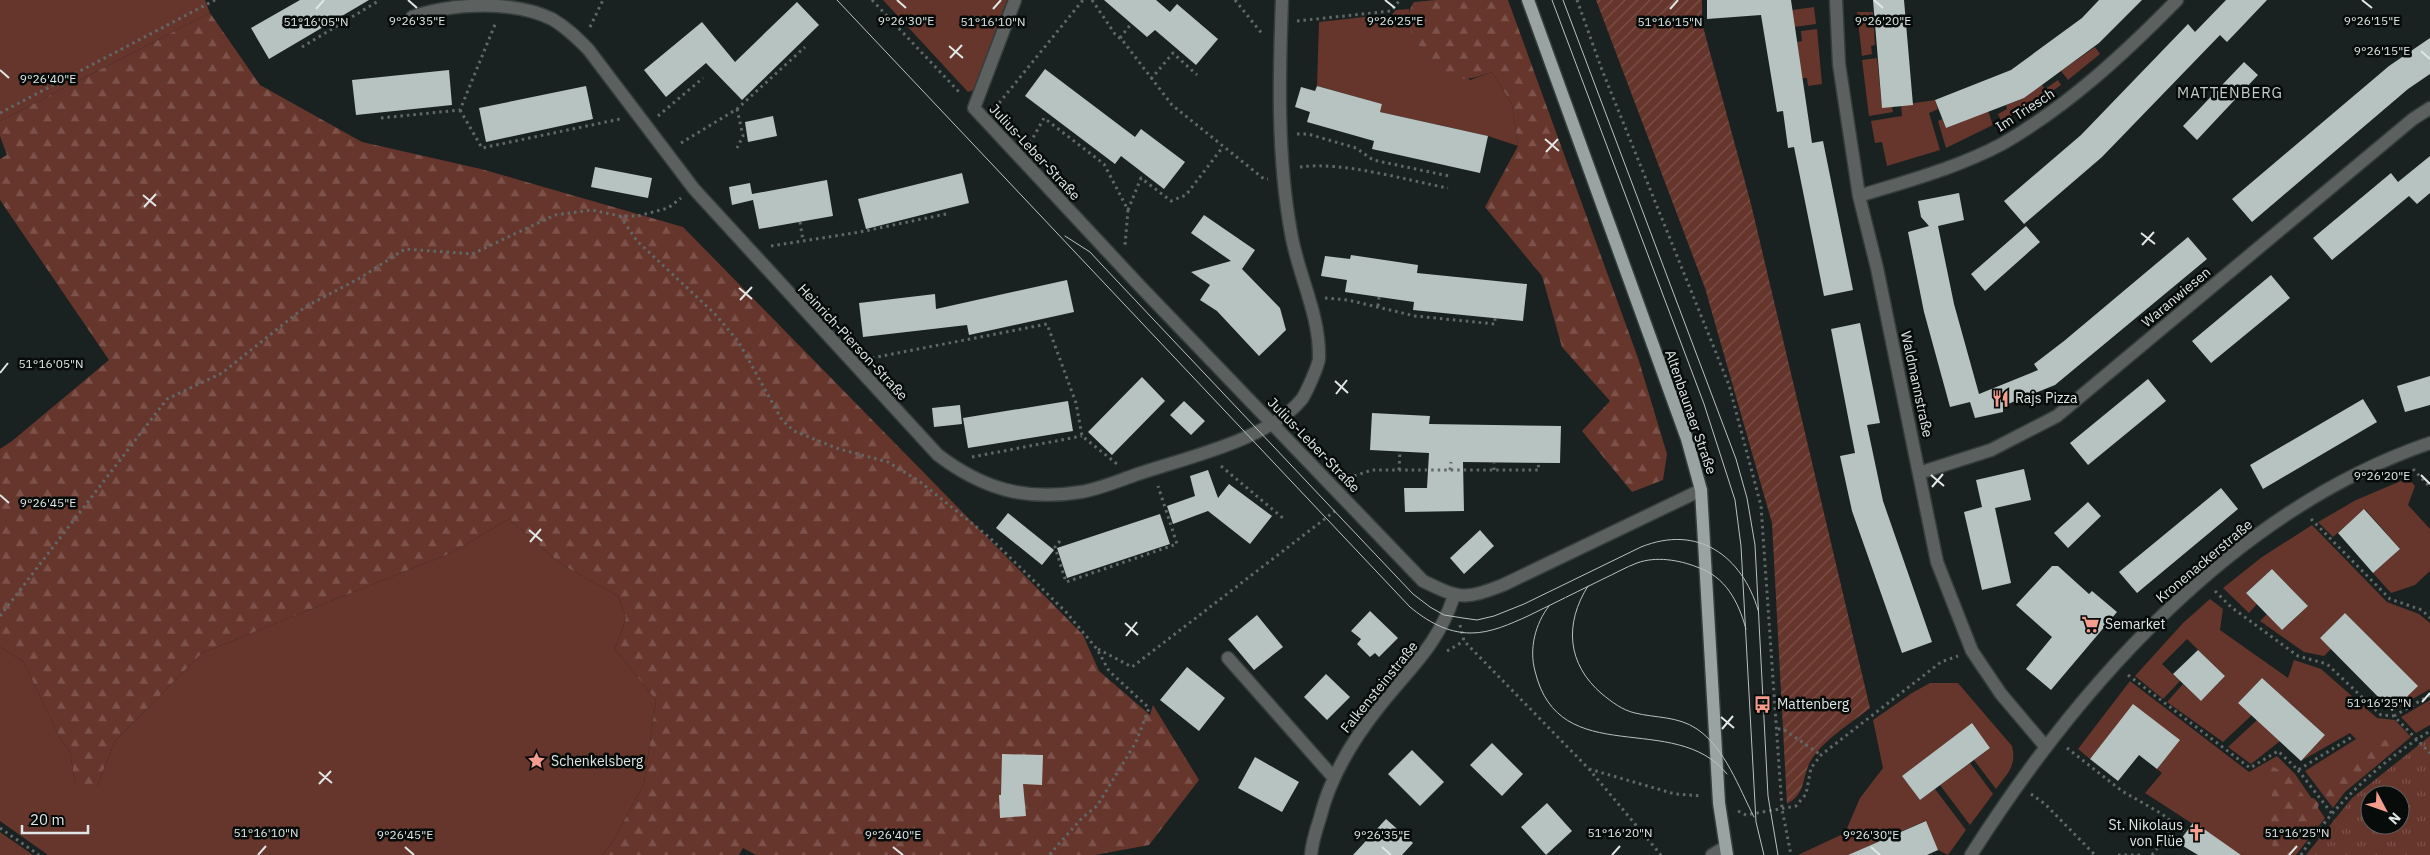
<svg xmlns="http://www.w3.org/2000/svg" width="2430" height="855" viewBox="0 0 2430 855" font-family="'IBM Plex Sans',sans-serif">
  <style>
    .grass { fill: #66352c }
    .forest { fill: url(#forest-firs) }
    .park { fill: url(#park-tufts); fill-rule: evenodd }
    .garden { fill: url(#garden-furrows) }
    .building { fill: #b6c3c1 }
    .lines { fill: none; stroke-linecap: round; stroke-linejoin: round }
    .minor-casing { stroke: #353e3d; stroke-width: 15 }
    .major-casing { stroke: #353e3d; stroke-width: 15 }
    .path { stroke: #616968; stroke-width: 3; stroke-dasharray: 2.5 4; stroke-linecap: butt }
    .minor { stroke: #5c6160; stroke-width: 12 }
    .major { stroke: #99a3a1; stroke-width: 12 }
    .tram { stroke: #b9c1c0; stroke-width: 1 }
    .ticks { fill: none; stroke: #e0e7e6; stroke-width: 2 }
    .labels { text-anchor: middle; stroke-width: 5; stroke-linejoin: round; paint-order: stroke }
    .street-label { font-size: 14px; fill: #e0e7e6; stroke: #070b0a }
    .poi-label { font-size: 14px; fill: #e0e7e6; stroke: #070b0a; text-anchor: start }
    .neighbourhood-label { font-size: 15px; letter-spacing: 1px; fill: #bfccca; stroke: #070b0a }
    .ticks-label { font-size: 12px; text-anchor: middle; fill: #e0e7e6; stroke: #070b0a; stroke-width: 5; stroke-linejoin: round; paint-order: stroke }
  </style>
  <defs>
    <pattern id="forest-firs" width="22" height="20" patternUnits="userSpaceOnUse" patternTransform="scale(1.25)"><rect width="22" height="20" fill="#66352c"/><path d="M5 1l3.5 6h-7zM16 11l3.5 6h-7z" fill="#7c524b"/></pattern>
    <pattern id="park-tufts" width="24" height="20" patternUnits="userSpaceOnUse" patternTransform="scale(1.25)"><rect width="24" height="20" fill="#66352c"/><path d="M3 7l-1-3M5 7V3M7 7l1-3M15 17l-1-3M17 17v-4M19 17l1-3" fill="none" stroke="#7c524b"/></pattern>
    <pattern id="garden-furrows" width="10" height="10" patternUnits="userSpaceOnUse" patternTransform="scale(1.25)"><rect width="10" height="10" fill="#66352c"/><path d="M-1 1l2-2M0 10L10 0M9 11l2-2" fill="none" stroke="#7c524b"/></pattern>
  </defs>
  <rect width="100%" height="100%" fill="#192221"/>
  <!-- grass -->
  <path class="grass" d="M0,0H205L210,13L0,121Z
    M883,0H1007L974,90L968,92Z
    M1814,7L1816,24L1794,27L1792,10Z
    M1409,9L1410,28L1470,80L1492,72L1512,104L1518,146L1488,136L1380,112L1382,104L1317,86L1319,22L1373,16L1383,24L1396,10Z
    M1857,12H1873L1875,45L1871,46L1872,54L1862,56Z
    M1817,29L1822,84L1808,86L1807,78H1802L1797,42L1802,41L1801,31Z
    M2095,47L2100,54L2068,80L2061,71Z
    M1877,58L1882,107H1892L1893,112L1869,116L1862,60Z
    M2058,80L2061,85L2028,108L2001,121L1998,114L2007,109L2006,105L2024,98L2042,85L2045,89Z
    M1935,100L1938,109L1929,113L1940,150L1887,166L1882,142L1875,143L1871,121L1902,116L1901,105Z
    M1988,111L1993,125L1946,148L1938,121L1942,119L1946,128Z
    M2408,478L2415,486L2408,505L2430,529V571L2415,585L2391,593L2373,573L2400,549L2365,509L2333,537L2318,522L2356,500Z
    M509,519L561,564L618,596L626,618L615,649L656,700L644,784L611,845L602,855H48L0,821V647L23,661L60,738L70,752L75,783L97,786L115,741L202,653L451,553Z
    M2312,525L2387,602L2419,614L2430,623V689L2392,711L2417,686L2345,613L2320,638L2331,649L2324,656L2304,652L2260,621L2267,614L2282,630L2308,606L2272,569L2246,593L2257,604L2249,613L2223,588L2262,557Z
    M2210,599L2223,609L2220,630L2288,678L2294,660L2321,669L2377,718L2395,720L2411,737L2345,792L2333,808L2305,771L2356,739L2350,733L2301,761L2325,735L2262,678L2238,703L2252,715L2223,742L2167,702L2183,684L2201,701L2225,676L2187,639L2162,664L2180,681L2163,699L2135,676L2183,623Z
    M2130,681L2249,772L2277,756L2295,774L2325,818L2296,855H2241L2145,793L2162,773L2157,769L2179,740L2133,705L2090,759L2078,749Z
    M1930,683H1958L2012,746C2017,766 2007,774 1996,789L1974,760L1990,748L1972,724L1902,776L1920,800L1935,789L1966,830L1948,855L1938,850L1925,821L1848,855H1798L1845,833L1860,798L1883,768L1873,720L1912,693Z
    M2430,700V725L2416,733L2401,717Z
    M2257,720L2280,741L2251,764L2228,747Z
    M1970,763L1993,794L1970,825L1940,785Z
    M0,832L33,855H0Z"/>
  <!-- forest -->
  <path class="forest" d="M1436,0H1508L1638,358L1667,454L1663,480L1632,492L1582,431L1610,401L1562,347L1542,276L1485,207L1518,146L1512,104L1492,72C1477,77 1465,82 1450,76C1445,74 1441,69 1438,66C1421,51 1398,24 1414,2Z
    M210,13L260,85L362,142L481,169L683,227L1083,635L1099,671L1150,715L1153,705L1199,780L1149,845L1095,855H756L743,848L739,855H602L611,845L644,784L656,700L615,649L626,618L618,596L561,564L509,519L451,553L202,653L115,741L97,786L83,794L75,783L70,752L60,738L23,661L0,647V449L12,441L109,360L0,200V159L7,155L0,136V121Z
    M2391,737L2395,742L2390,751L2341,790L2332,801L2326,797L2324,791L2326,784L2341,770L2362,758L2376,744Z
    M2272,766L2289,776L2306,799L2314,798L2319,804L2314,822L2288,855H2272L2273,828L2267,818L2272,794L2262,777L2263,769Z"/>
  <!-- park -->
  <path class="park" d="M2430,736V855H2306L2352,798ZM2370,795H2400V825H2370Z"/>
  <!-- garden -->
  <path class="garden" d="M1596,0H1702V23L1751,204L1870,708C1850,724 1821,741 1809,764C1802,780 1805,794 1787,804L1772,523L1705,288Z"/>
  <!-- building -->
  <path class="building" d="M300,0H369L269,59L251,28Z
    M1104,0H1156L1170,12L1177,4L1218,39L1196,65L1155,30L1147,37Z
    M1707,0H1791L1812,143L1823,141L1853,290L1824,296L1794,147L1788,148L1783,111L1777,112L1761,15L1707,19Z
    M1873,0H1904L1913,105L1882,108Z
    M2099,0H2142L2099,43L2024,98L1946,128L1935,100L2011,70L2082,18Z
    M2226,0H2267L2227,42L2220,35L2102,157L2024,224L2004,201L2081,135L2188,24L2195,32Z
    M797,2L819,25L742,100L706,63L666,97L644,70L702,22L735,62Z
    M2430,38V74L2408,89L2252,222L2232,199L2389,66Z
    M2244,62L2258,75L2197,140L2183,126Z
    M1045,69L1135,137L1141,129L1185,162L1164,189L1121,156L1115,164L1025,96Z
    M449,70L452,105L356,115L352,80Z
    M586,86L593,119L486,142L479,108Z
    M1317,86L1382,104L1380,112L1488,136L1480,173L1372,149L1374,141L1307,122L1310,112L1295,107L1301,87L1315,91Z
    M773,116L777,136L748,142L745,122Z
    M2430,156V193L2417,204L2409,196L2332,260L2313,238L2391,173L2398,182Z
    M595,167L652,178L648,198L591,187Z
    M962,173L969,203L866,229L858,199Z
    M827,180L833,216L759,229L753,200L732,205L729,187L750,183L752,194Z
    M1959,193L1964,220L1938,226L1954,304L1979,394L2038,370L2034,364L2064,341L2188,237L2207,259L2055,385L2003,406V412L1975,418L1970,402L1950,407L1924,312L1908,232L1929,226L1921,217L1918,201Z
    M1204,215L1255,250L1242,269L1280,308L1286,330L1259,356L1217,311L1200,300L1210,285L1191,272L1231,261L1191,233Z
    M2026,226L2040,242L1985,291L1971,274Z
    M1351,255L1418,265L1417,273L1527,284L1523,321L1413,310L1414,302L1345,292L1347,280L1321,276L1325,256L1350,259Z
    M2271,275L2290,298L2211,363L2192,341Z
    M1067,280L1074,312L969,335L967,325L863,337L859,303L935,294L936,309Z
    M1860,323L1880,423L1867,425L1883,501L1932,642L1902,653L1852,511L1840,456L1855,453L1831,329Z
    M2430,376V405L2405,412L2397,386Z
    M1142,377L1165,401L1112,455L1088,432Z
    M2148,379L2166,401L2088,465L2070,443Z
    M2363,399L2377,422L2263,489L2250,465Z
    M1068,401L1073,431L968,448L963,418Z
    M1184,401L1205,421L1191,435L1170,415Z
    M960,405L962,424L934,427L932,408Z
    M1372,413L1430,416L1429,424L1561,426L1560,463L1463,462L1464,511L1405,512L1404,488H1427L1429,453L1370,450Z
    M2024,469L2031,500L1995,508L2011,583L1982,590L1964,512L1982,507L1976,480Z
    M1208,470L1218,498L1229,484L1272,516L1250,544L1208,511L1173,524L1167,506L1195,496L1190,476Z
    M2221,488L2238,509L2137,593L2119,572Z
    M2088,502L2101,516L2068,548L2054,533Z
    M2364,509L2400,549L2373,573L2338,533Z
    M1008,513L1054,550L1042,565L996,528Z
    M1160,514L1170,544L1067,578L1057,548Z
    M1480,530L1494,546L1464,574L1450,558Z
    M2052,566H2058L2089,594L2092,591L2117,612L2051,690L2026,669L2052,637L2016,605Z
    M2272,569L2308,606L2282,630L2246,593Z
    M1370,611L1398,638L1379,657L1375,653L1370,657L1357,644L1361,639L1351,631Z
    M2345,613L2418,686L2392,711L2320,638Z
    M1257,615L1283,647L1254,670L1228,639Z
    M2198,650L2225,676L2201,701L2173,674Z
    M1187,667L1225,698L1199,731L1160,700Z
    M1326,674L1350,697L1327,720L1304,697Z
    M2262,678L2325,735L2301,761L2238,703Z
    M2133,704L2180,740L2157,769L2139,755L2118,781L2090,759Z
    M1972,723L1990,748L1920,800L1902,776Z
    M1492,743L1523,774L1502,796L1470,765Z
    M1412,750L1444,782L1420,806L1388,774Z
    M1002,754L1043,755L1042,785L1023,784L1026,816L1000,818L999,795H1001Z
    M1255,757L1299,782L1282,812L1238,788Z
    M1547,803L1572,831L1546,855L1521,827Z
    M1386,819L1413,843L1402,855H1353Z
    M1926,821L1938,850L1927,855H1848Z
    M2193,823L2201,827L2241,855H2198L2178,843Z"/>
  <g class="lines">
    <defs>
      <path id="minor" d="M1015,0L974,108L1138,284L1423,581C1460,599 1464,600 1503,585L1701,490
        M1836,0L1839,64L1859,196L1877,268L1937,562L1972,651L2001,694L2045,746
        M412,17C452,3 513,0 552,19C566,27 577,38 588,49L694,189L938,455C983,489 1025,501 1081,492C1099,489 1118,481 1135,475C1184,458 1269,440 1302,399C1306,393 1319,365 1319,358C1320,314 1298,275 1291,233C1277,156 1279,78 1282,0
        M1859,196C1907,181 1957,168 2002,144C2068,106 2124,54 2177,0
        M1919,473L1991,450L2057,416L2413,119L2430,108
        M1228,658L1334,778
        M1311,855C1312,843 1316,830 1320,818C1330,777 1352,741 1378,708C1410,667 1437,647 1454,596
        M1712,855L1725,847
        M1971,855C2079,685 2234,510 2430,443"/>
      <path id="major" d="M1528,0L1687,439L1701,490L1719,803L1727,855"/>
    </defs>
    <!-- minor casing -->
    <use href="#minor" class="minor-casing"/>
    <!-- major casing -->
    <use href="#major" class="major-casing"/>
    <!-- path -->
    <path class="path" d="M872,0L961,94
      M1092,0L1115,34L1123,41L1172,105L1264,179H1268
      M1235,0L1263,35
      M1577,0L1602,70L1729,385L1761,506L1782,809L1791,855
      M1297,21L1391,11L1400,0
      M590,27L603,0
      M1120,38L1131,24
      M302,47L380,0
      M1151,79L1173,53L1197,75
      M995,108L1083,0
      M737,109L743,136L737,148
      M460,110L482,148L620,119
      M0,113L215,0
      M658,116L703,78
      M381,118L460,110L496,22
      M1297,134H1308L1356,148L1373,160L1449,176
      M681,143L737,109L805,47
      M1030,143L1044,118L1104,164L1128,210L1125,245
      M1300,167C1343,161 1405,180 1448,188
      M1128,210L1141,178L1171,201L1186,195L1222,148
      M620,216L637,241L715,314L738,341L782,420L794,431L839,449L888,462L919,481L989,537L1066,612L1097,649L1109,671L1149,708L1136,742L1097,806L1082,818L1049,855
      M800,222L803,241
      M771,246L860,232L946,214
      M1325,298L1348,300L1415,316L1495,324V318
      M1378,306L1379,297
      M872,358L1047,324L1076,403L1082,436L1117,464
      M972,457L1082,436
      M1221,466L1284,519
      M2413,469L2430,487
      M1399,470L1400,451
      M1450,470L1451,462
      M1494,470V462
      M1348,478L1372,470H1539L1538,463
      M2311,519L2390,599L2422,610L2430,618
      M1060,541L1055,547L1066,582L1177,544L1158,486
      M2215,591L2231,607L2298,656L2327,664L2381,715L2394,716L2430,753
      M0,616L167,399L222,373L305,307L360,278L405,249L472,254L555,215L592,210L620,216H638L668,208L681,198
      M1460,625L1464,641L1589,769L1661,855
      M1098,649L1132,667L1335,511
      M1447,651L1464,641
      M2128,675L2250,768L2278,751L2298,770L2352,737
      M2394,716L2430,695
      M1778,729H1783L1821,755
      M2067,748L2122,791L2162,814L2184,831
      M1589,769L1675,794L1702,796
      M2298,770L2333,815
      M2031,794L2045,804L2095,855
      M1738,811L1746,815L1796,806L1806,794L1811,768L1821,755L1941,662L1958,656
      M0,828L39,855
      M2118,855H2141
      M2152,855L2176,824
      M2301,855C2333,805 2380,762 2430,731"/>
    <!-- minor -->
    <use href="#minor" class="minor"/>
    <!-- major -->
    <use href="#major" class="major"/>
    <!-- tram -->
    <path class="tram" d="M837,0L1410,607C1427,621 1447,633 1471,633C1491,633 1510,624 1528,616C1553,604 1578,591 1603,579C1614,574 1626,567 1637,563C1656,556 1679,560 1697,567C1726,577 1738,601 1746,629
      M1552,0L1704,404L1735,500L1741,546L1756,822L1764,855
      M1563,0L1736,459L1747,498L1755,545L1768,796L1778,855
      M1065,236L1090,252L1102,265L1359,537L1413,594L1430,607L1444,615L1463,618L1477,620L1494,616L1524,604L1641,547C1698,524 1742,556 1758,610
      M1588,586C1564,624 1567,664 1602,694C1612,702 1622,710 1635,713C1655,718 1678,716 1697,729C1725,748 1739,788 1754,817
      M1549,606C1535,624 1529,649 1535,671C1559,772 1675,709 1727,774"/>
  </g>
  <!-- ticks -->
  <path class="ticks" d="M408,0L417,8M897,0L906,8M1385,0L1395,8M1874,0L1883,8M2362,0L2372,8M316,9L324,0M993,9L1001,0M1670,9L1678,0M949,46L963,58M2421,51L2430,59M950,58L962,45M0,70L9,78M1545,139L1559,151M1546,152L1558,139M143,195L156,206M144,207L156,194M2141,233L2155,244M2142,245L2154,232M739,288L752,299M740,300L752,287M0,373L8,363M1335,381L1348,393M1336,394L1347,380M1931,475L1944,486M2421,475L2430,484M1932,487L1943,474M0,495L9,503M529,530L542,541M530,542L541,529M1125,623L1138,635M1126,636L1137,622M2422,702L2430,693M1721,717L1734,728M1722,729L1733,716M319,772L332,783M319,784L331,771M405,847L414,855M893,847L903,855M1382,847L1391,855M1871,847L1880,855M258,855L266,846M1612,855L1620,846M2289,855L2297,846"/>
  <!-- icons -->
  <defs>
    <symbol id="restaurant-bare" viewBox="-9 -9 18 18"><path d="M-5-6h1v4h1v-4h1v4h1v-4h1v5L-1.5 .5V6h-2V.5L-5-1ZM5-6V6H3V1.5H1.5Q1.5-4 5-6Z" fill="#f49d8d" stroke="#070b0a" stroke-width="2.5" paint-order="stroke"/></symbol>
    <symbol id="supermarket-bare" viewBox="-9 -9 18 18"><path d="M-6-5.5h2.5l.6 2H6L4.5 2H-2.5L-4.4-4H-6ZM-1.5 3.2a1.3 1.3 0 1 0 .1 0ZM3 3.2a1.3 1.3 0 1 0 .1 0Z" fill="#f49d8d" stroke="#070b0a" stroke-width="2.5" paint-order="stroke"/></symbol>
    <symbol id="bus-bare" viewBox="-9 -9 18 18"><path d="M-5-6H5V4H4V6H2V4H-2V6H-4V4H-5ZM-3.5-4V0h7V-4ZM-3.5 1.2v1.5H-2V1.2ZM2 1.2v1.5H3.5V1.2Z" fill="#f49d8d" stroke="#070b0a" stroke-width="2.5" paint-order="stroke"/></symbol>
    <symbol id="sight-bare" viewBox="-9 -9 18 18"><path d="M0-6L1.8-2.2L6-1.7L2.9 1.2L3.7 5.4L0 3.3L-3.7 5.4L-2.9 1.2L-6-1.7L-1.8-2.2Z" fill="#f49d8d" stroke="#070b0a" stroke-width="2.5" paint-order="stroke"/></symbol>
    <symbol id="church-bare" viewBox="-9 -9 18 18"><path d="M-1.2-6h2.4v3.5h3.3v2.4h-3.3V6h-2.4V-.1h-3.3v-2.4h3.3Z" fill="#f49d8d" stroke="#070b0a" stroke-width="2.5" paint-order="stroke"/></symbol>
  </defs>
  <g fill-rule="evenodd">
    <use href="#restaurant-bare" x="1988" y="386" width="25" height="25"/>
    <use href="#supermarket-bare" x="2078" y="612" width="25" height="25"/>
    <use href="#bus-bare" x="1750" y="692" width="25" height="25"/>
    <use href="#sight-bare" x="524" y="748" width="25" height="25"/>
    <use href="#church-bare" x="2184" y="820" width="25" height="25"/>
  </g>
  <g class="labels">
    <!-- street labels -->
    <g class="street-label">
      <text transform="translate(2025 110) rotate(-33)" y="5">Im Triesch</text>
      <text transform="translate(1035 152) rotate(47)" y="5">Julius-Leber-Straße</text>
      <text transform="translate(2176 297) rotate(-40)" y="5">Waranwiesen</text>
      <text transform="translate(853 342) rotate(47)" y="5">Heinrich-Pierson-Straße</text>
      <text transform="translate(1917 384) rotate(78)" y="5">Waldmannstraße</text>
      <text transform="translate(1691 412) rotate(71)" y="5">Altenbaunaer Straße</text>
      <text transform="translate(1314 445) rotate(46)" y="5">Julius-Leber-Straße</text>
      <text transform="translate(2204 561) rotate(-40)" y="5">Kronenackerstraße</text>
      <text transform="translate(1379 687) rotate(-51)" y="5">Falkensteinstraße</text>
    </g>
    <!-- poi labels -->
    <g class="poi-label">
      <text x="2015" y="403">Rajs Pizza</text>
      <text x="2105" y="629">Semarket</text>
      <text x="1777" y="709">Mattenberg</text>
      <text x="551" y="766">Schenkelsberg</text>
      <text x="2183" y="830" text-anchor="end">St. Nikolaus<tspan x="2183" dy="16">von Flüe</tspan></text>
    </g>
    <!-- neighbourhood labels -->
    <g class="neighbourhood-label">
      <text x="2230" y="98">MATTENBERG</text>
    </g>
  </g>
  <g class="ticks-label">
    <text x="417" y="25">9°26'35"E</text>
    <text x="906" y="25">9°26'30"E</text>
    <text x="1395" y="25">9°26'25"E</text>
    <text x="1883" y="25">9°26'20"E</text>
    <text x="2372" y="25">9°26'15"E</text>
    <text x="316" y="26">51°16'05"N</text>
    <text x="993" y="26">51°16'10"N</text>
    <text x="1670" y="26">51°16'15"N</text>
    <text x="2382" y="55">9°26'15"E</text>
    <text x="48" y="83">9°26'40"E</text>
    <text x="51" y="368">51°16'05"N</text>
    <text x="2382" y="480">9°26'20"E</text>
    <text x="48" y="507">9°26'45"E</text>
    <text x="2379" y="707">51°16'25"N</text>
    <text x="266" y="837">51°16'10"N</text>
    <text x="1620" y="837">51°16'20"N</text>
    <text x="2297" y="837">51°16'25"N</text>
    <text x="405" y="839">9°26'45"E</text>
    <text x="893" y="839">9°26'40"E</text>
    <text x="1382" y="839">9°26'35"E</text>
    <text x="1871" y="839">9°26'30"E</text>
  </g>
  <!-- north arrow -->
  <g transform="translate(2385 810) rotate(131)"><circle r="24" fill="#070b0a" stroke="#5e6362"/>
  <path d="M0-4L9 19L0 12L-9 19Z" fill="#f49d8d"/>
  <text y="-8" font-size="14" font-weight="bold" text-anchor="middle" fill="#e0e7e6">N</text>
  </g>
  <!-- scale -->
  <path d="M22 825v8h66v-8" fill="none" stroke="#e0e7e6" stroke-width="2.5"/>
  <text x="30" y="825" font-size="15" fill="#e0e7e6" stroke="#070b0a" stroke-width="4" paint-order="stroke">20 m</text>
</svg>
